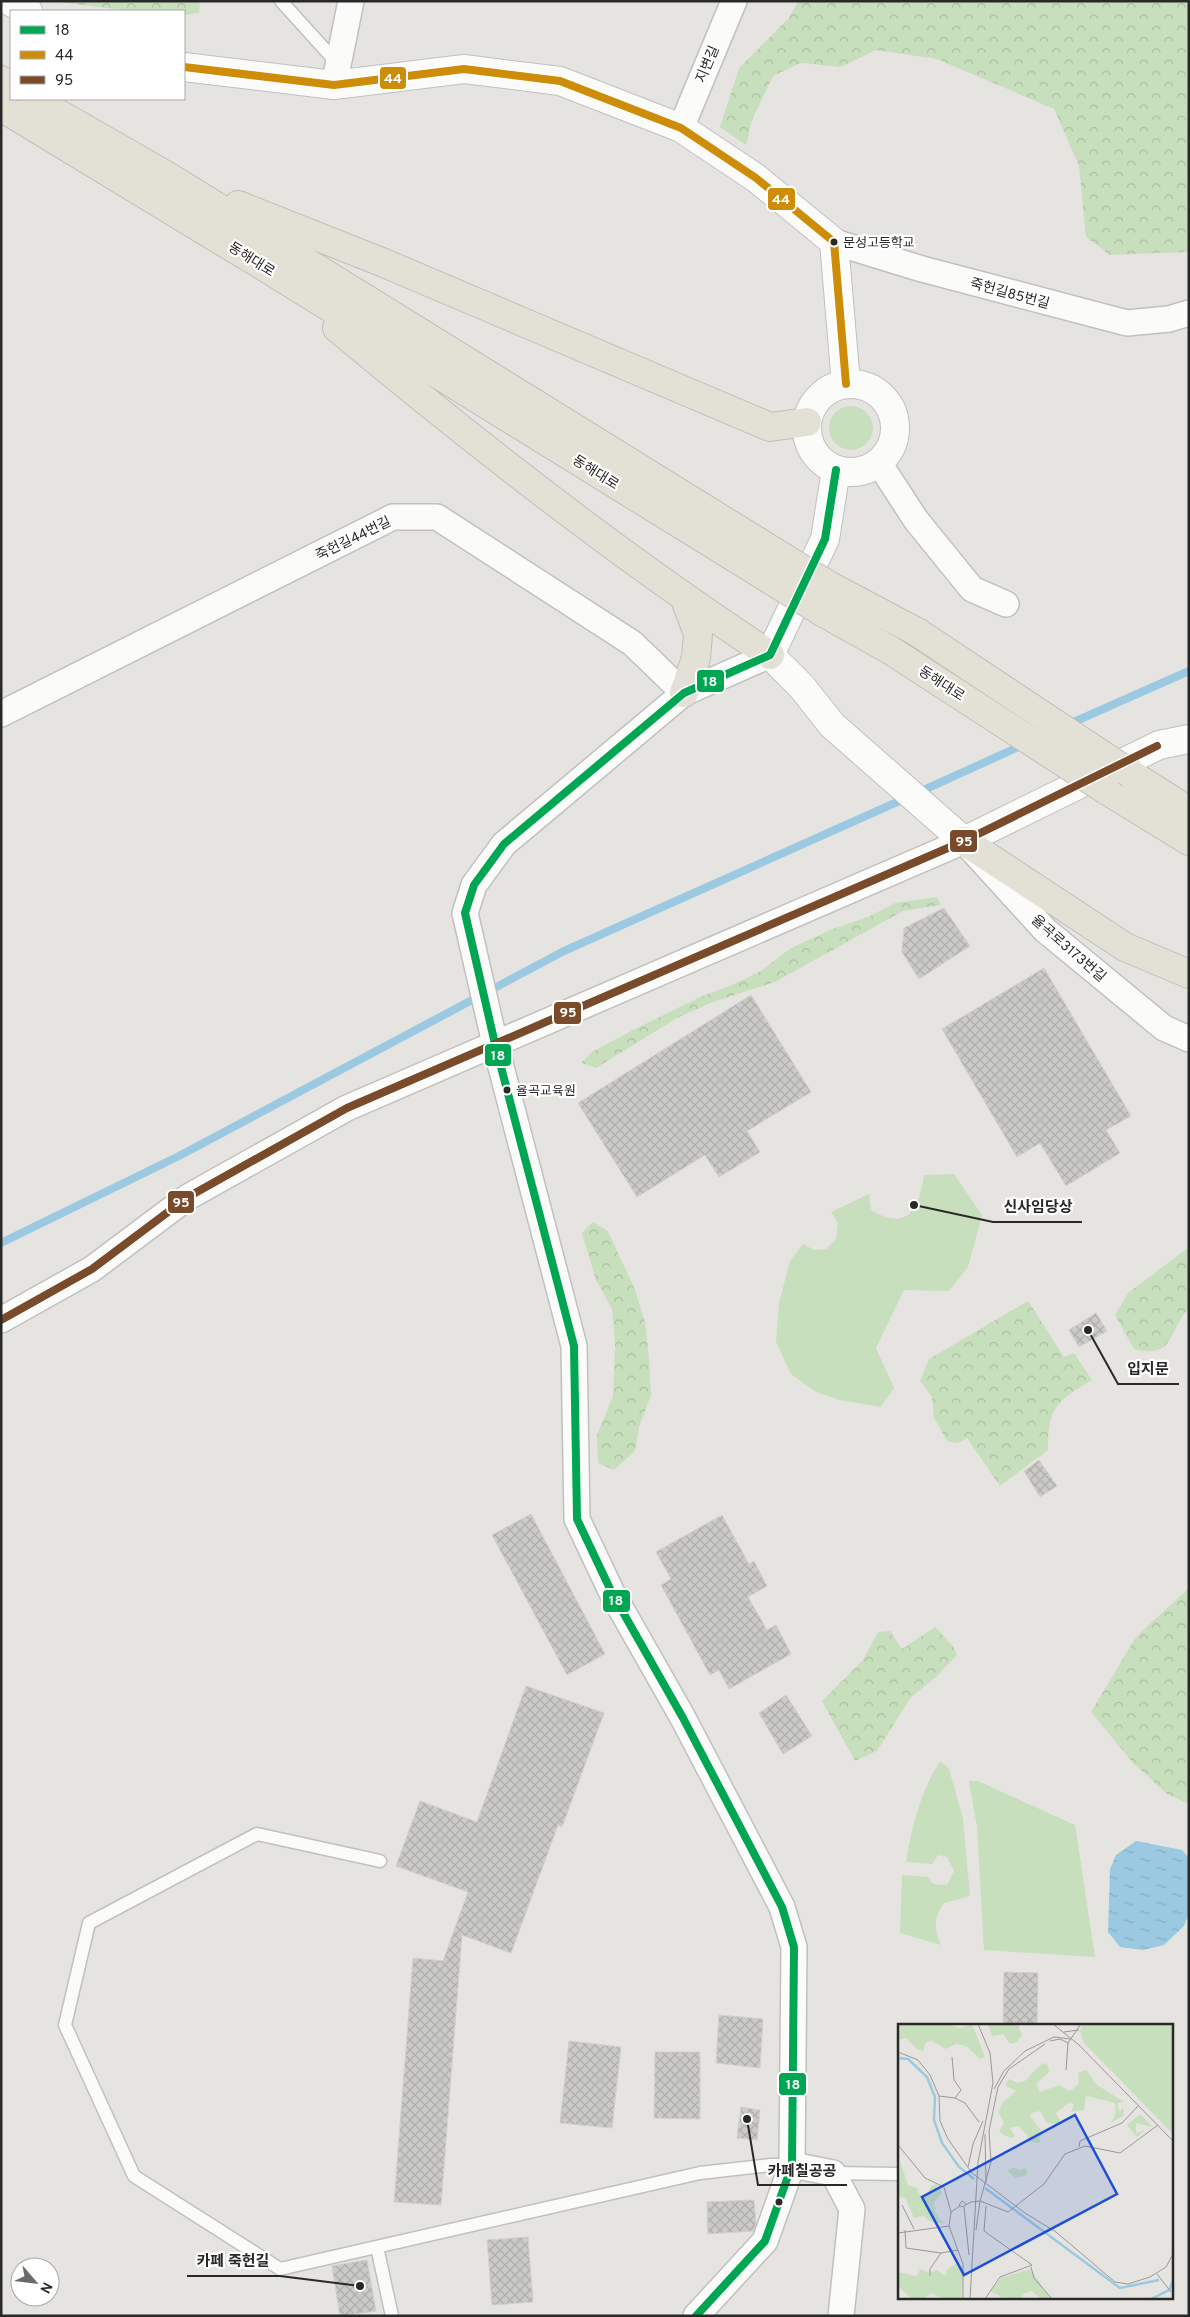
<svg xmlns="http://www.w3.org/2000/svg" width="1190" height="2317" viewBox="0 0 1190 2317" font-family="Overpass,'Noto Sans KR',sans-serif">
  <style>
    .grass { fill: #c7dfbc }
    .forest { fill: url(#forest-crowns) }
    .water { fill: url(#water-ripples) }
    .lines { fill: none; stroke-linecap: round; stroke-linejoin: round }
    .stream { stroke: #9ac9e1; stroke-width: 8 }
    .building { fill: url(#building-cross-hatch); stroke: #d1d0cc }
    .service-casing { stroke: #c0c0c0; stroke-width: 15 }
    .minor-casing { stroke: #c0c0c0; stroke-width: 28 }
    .tertiary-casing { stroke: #c0c0c0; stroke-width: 30 }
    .primary-casing { stroke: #bfbebd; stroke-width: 30 }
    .service { stroke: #fbfbfa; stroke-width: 12 }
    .minor { stroke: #fbfbfa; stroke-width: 25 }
    .tertiary { stroke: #fbfbfa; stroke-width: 28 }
    .primary { stroke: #e3e1d5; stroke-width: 28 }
    .primary-bridge-casing { stroke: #bfbebd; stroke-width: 30; stroke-linecap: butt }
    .primary-bridge { stroke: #e3e1d5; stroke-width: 28 }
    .bus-1-casing { stroke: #fff; stroke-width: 11 }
    .bus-2-casing { stroke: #fff; stroke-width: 11 }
    .bus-3-casing { stroke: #fff; stroke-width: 11 }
    .bus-1 { stroke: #00a651; stroke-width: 8 }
    .bus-2 { stroke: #ce8d08; stroke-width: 8 }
    .bus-3 { stroke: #7a4b2a; stroke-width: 8 }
    .bus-dot { fill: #292929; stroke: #fff; stroke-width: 2 }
    .labels { text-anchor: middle; stroke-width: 4.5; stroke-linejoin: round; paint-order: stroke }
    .bus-label { font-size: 13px; fill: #292929; stroke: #fff; text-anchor: start }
    .street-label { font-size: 14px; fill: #292929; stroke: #fff }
    .inset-river { fill: none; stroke: #9ac9e1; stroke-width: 2.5 }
    .inset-road { fill: none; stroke: #9a9997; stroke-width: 1 }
    .view { fill: #1d4ed8; fill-opacity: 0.15; stroke: #1d4ed8; stroke-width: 2.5 }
    .inset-edge { fill: none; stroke: #292929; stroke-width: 2.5 }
    .leader { fill: none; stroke: #292929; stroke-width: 2 }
    .callout-dot { fill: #292929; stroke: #fff; stroke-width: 2 }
    .callout-label { font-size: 15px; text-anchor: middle; font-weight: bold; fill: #292929; stroke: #fff; stroke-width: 4.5; stroke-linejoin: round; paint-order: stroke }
    .line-badge { stroke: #fff; stroke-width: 2 }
    .badge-label { font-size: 14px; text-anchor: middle; font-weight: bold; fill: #fff }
  </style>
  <defs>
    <pattern id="forest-crowns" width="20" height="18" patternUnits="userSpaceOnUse" patternTransform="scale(1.25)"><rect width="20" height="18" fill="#c7dfbc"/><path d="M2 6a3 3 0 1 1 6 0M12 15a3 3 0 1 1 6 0" fill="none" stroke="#abbfa2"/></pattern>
    <pattern id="water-ripples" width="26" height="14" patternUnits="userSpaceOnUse" patternTransform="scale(1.25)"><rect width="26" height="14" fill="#9ac9e1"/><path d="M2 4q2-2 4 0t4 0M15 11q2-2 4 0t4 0" fill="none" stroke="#85adc1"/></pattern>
    <pattern id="building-cross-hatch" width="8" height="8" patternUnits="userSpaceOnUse" patternTransform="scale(1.25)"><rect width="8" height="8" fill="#cbcac6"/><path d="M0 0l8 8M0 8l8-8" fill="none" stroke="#aeaeaa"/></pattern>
  </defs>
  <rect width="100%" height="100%" fill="#e6e4e0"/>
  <!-- grass -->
  <path class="grass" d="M829 428a22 22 0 1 1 44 0a22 22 0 1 1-44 0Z
    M954,1174L982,1215L968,1267L949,1291L904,1290L876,1348L894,1388L881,1407L840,1400L816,1392L791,1374L776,1342L779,1303L790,1261L803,1244L814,1250L826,1249L836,1239L838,1223L831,1212L869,1194L871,1210C908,1232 919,1209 924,1175Z
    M940,1761L949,1769L963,1819L970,1896L944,1903C933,1918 934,1928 941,1945L900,1933L902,1875L928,1877L933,1884L947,1885L954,1871L947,1857L938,1855L932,1864L906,1862C912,1826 920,1793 940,1761Z
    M969,1781H978L1075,1825L1095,1957L984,1950L977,1827Z"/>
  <!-- forest -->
  <path class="forest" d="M51,1H200L199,13L184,15V11H130Z
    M798,1H1189V22L1187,24L1189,252L1110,255L1086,237L1079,166L1054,109L937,59L876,50L841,67L801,63L773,76L752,120L746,145L720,127L739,68L789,18Z
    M937,897L941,905L903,911L775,982L713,1002L677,1018L596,1068L581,1063L592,1052L633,1030L700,997L732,985L761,971L791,948L830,930L868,917L895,903Z
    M593,1222L608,1231L635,1290L645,1322L649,1358L651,1395L639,1427L635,1451L614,1470L598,1463L597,1435L613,1396L615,1345L612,1309L596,1280L582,1233Z
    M1189,1247V1308C1168,1330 1175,1360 1134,1349L1115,1315L1128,1293Z
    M1028,1301L1064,1357L1074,1353L1092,1380C1056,1402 1048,1406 1048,1450L1000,1486L967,1438L958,1443L947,1441L934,1418L932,1397L920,1381L929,1359Z
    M1189,1588V1804L1167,1794L1133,1763L1091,1712L1136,1637Z
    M935,1627L953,1646L957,1655L936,1677L911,1697L877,1751L855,1761L822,1701L863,1660L878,1632L890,1631L902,1649Z"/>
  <!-- water -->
  <path class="water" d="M1136,1841L1182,1850L1189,1858V1913L1184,1926L1164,1945L1143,1950L1120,1947L1108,1932L1110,1869L1116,1855Z"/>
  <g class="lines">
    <!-- stream -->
    <path class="stream" d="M1067,725L1189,671
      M917,793L1025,744
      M1,1243L179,1156L564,951L906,798"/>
  </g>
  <!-- building -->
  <path class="building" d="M944,908L970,946L919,979L902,952L904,928Z
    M1044,968L1131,1116L1106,1130L1120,1153L1066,1186L1040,1143L1017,1157L942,1029Z
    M751,995L811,1092L747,1131L760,1152L719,1177L705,1155L637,1197L578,1103Z
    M1096,1313L1107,1331L1079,1347L1069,1330Z
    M1039,1460L1057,1486L1040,1497L1024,1471Z
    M531,1514L605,1654L567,1675L492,1535Z
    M722,1515L749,1564L754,1561L767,1586L748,1597L767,1630L776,1625L791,1654L729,1689L719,1670L710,1675L661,1585L671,1579L656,1552Z
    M526,1686L604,1713L562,1827L558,1825L511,1953L462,1935L441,2205L394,2202L413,1958L443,1961L468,1892L396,1866L420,1801L477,1822Z
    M786,1695L812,1736L783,1754L759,1713Z
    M1004,1972L1038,1973L1037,2026H1003Z
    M719,2015L763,2019L760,2068L716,2063Z
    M569,2041L621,2047L612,2128L560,2123Z
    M655,2052H700V2119L654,2118Z
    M741,2107L760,2110L757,2140L737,2138Z
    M754,2200L756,2223L753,2231L708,2234L707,2202Z
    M528,2237L533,2302L492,2305L487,2240Z
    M367,2260L376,2311L340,2316L332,2266Z"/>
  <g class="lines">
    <defs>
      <path id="service" d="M281,1L338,64
        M380,1861L257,1834L89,1923L65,2025L134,2176L280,2269L700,2173L771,2165H792
        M833,2173L899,2174
        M377,2247L392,2316"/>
      <path id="minor" d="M334,85L351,1
        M681,128L734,1
        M834,242L922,269L1127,323L1169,319L1189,313
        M879,463L916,520L972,589L1006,604
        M1,714L393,517H437L632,643L684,693
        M1,1320L92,1269L188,1197L347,1108L964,841L1045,930L1164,1028L1189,1039
        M792,2165L833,2173L852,2209L841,2316
        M696,2316L765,2241L792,2165L794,1947L782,1907L683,1718L612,1593L577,1519L574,1346L495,1044L465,913L474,885L504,844L684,693L770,655"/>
      <path id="tertiary" d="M9,1L28,11
        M184,67L334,85L464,69L560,81L681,128L756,178L834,242L846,384
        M807 428a44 44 0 1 1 88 0a44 44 0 1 1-88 0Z
        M836,470L825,539L770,655L802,687L832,725L964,841L1159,745L1189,739"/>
      <path id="primary" d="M1,80L11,86
        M33,99L169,177L781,556
        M1,107L263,266L774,582
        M238,205L384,263L770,427L807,422
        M337,328C476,444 619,556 770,655
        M832,587L917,632
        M824,613L890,650
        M684,693L696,658L698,634L685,599
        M1131,774L1189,811
        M1106,790L1189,841
        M964,841L1125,947L1189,974"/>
    </defs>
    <!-- service casing -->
    <use href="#service" class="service-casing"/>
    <!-- minor casing -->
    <use href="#minor" class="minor-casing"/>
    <!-- tertiary casing -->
    <use href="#tertiary" class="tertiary-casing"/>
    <!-- primary casing -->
    <use href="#primary" class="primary-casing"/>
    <!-- service -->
    <use href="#service" class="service"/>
    <!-- minor -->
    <use href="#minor" class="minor"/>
    <!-- tertiary -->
    <use href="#tertiary" class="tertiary"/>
    <!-- primary -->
    <use href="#primary" class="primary"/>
    <defs>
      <path id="primary-bridge" d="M781,556L832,587
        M774,582L824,613
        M917,632L1131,774
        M890,650L1106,790"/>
    </defs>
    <!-- primary-bridge casing -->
    <use href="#primary-bridge" class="primary-bridge-casing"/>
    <!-- primary-bridge -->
    <use href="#primary-bridge" class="primary-bridge"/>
    <defs>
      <path id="bus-1" d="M696,2316L765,2241L792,2165L794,1947L782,1907L683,1718L612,1593L577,1519L574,1346L495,1044L465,913L474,885L504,844L684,693L770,655L825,539L836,470"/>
      <path id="bus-2" d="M184,67L334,85L464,69L560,81L681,128L756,178L834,242L846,384"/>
      <path id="bus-3" d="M1,1320L92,1269L188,1197L347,1108L964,841L1157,746"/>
    </defs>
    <!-- bus-1 casing -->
    <use href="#bus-1" class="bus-1-casing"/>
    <!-- bus-2 casing -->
    <use href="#bus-2" class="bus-2-casing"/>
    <!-- bus-3 casing -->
    <use href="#bus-3" class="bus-3-casing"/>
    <!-- bus-1 -->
    <use href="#bus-1" class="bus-1"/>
    <!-- bus-2 -->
    <use href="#bus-2" class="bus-2"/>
    <!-- bus-3 -->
    <use href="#bus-3" class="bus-3"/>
  </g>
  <!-- markers -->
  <g class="bus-dot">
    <circle cx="834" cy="242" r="4.5"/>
    <circle cx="507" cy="1090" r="4.5"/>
    <circle cx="779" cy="2202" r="4.5"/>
  </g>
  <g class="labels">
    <!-- bus labels -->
    <g class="bus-label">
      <text x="843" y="247">문성고등학교</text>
      <text x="516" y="1095">율곡교육원</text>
    </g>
    <!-- street labels -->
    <g class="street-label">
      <text transform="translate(707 64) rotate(-67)" y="5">지변길</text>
      <text transform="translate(252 259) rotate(32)" y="5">동해대로</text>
      <text transform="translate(1010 293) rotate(15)" y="5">죽헌길85번길</text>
      <text transform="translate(596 472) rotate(32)" y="5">동해대로</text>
      <text transform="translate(353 538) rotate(-26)" y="5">죽헌길44번길</text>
      <text transform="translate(942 683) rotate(33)" y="5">동해대로</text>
      <text transform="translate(1069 948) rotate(41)" y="5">율곡로3173번길</text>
    </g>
  </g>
  <!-- overview -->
  <g transform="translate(898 2024)">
    <rect width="275" height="275" fill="#e6e4e0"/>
    <path d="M184,0H275V110L186,19L182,7ZM116,143L120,146L128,144L129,151L117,154L110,147Z" fill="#c7dfbc"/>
    <path d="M0,0H50L62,4L74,0L87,33L82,35L68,22L58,20L48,25L34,17L28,18L25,27L19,25L8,14L0,16ZM90,0H120L124,11L119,18L112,20L105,10L94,12ZM144,39L150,41L151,48L138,60L142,68L162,61L171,67L175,65L181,59L180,49L188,46L199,61L226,78L220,79V84L222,88L225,83L226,91L213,99L218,88L217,79L188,72L186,86L173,88L176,80L171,79L158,89L162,97L159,100L149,99L142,87L134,89L132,92L143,106L141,119L129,117L130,112L121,102L112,104L117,112L114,114L106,111L101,108L106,99L100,88L105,78L118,67L108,62L109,58L111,55L120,59L127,57ZM242,90L255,103L238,99V109L247,106L239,113L229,101ZM2,137L10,161L19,164L22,171L29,170L33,162L39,160L44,169L36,178L37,187L42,196L49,199L32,198L26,192L16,194L7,174L0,172ZM60,238L65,249L63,275H45L33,269L26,275H14L0,262V248L17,252L20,251L22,245L32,249L39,246L48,252L49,246ZM132,245L153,275H143L134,267L125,270V275H106L93,267L103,254Z" fill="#c7dfbc"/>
    <path class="inset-river" d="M0,34L10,35L29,53L37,73L36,96L44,119L61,143L76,155M87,164L222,264L261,256M253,275L271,266L275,257"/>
    <path class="inset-road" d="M155,0L181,21L275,117M166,8L181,6M152,17L162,15L170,19L183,0M0,28L20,36L32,51L41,72L42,97L50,115L74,149L127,189L158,208L217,258L230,260L252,253L268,243L275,230M54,33L56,56L63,66L57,74M168,46L170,19M96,65L106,47L127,27L156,13L173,15M41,72L57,74L67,79L81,98M87,110L88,158M0,121L27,154L46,163L53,188M181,123L182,117L224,99L240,82M70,143L75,120L85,97M82,177L93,138L91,107L100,63L111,45L147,20M68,180L64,177L61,181L64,183L73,178L82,177L110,188L146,160L167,130L187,122L222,129L260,101M4,181L16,205M62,182L53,188L51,202L65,240V275M66,183L71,231M7,206L8,224L43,229L60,226M78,206L82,177M0,209L51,202M133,243L136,254L154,275M259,250L273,268M32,252V245L43,229M72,275L80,138L95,59L92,29L80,0M87,275L102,253L134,241L86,207L88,182"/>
    <path class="view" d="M177,91L219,170L66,251L24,173Z"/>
    <rect width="275" height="275" class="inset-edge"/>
  </g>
  <!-- callouts -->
  <path class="leader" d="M914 1205L993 1222H1082M1088 1330L1118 1384H1179M747 2119L758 2185H847M360 2286L280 2276H187"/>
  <g class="callout-dot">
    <circle cx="914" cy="1205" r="5"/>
    <circle cx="1088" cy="1330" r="5"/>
    <circle cx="747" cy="2119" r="5"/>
    <circle cx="360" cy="2286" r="5"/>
  </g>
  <g class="callout-label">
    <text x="1038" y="1212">신사임당상</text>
    <text x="1148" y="1374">입지문</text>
    <text x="802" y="2176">카페칠공공</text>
    <text x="233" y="2266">카페 죽헌길</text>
  </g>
  <g class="line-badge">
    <rect x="379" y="66" width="28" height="24" rx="5" fill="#ce8d08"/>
    <rect x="767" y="187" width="29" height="24" rx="5" fill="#ce8d08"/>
    <rect x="696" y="669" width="29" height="24" rx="5" fill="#00a651"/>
    <rect x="949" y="829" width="29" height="24" rx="5" fill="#7a4b2a"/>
    <rect x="553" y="1001" width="29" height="24" rx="5" fill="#7a4b2a"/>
    <rect x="484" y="1043" width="28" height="24" rx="5" fill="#00a651"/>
    <rect x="167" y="1190" width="28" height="24" rx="5" fill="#7a4b2a"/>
    <rect x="602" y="1589" width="29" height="24" rx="5" fill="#00a651"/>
    <rect x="778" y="2072" width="29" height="24" rx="5" fill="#00a651"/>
  </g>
  <g class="badge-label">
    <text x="393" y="83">44</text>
    <text x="781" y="204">44</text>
    <text x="710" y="686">18</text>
    <text x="964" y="846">95</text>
    <text x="568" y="1017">95</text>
    <text x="498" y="1060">18</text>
    <text x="181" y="1207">95</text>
    <text x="616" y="1605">18</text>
    <text x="793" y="2089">18</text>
  </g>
  <!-- border -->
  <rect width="1190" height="2317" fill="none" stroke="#292929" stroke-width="5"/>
  <!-- legend -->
  <rect x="10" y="10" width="175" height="90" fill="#ffffff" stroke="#a9a9a9"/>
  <rect x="20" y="26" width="25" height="8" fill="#00a651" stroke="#a9a9a9"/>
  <text x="55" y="35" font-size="15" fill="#292929">18</text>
  <rect x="20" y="51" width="25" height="8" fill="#ce8d08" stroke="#a9a9a9"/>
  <text x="55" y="60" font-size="15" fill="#292929">44</text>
  <rect x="20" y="76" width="25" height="8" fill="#7a4b2a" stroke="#a9a9a9"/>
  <text x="55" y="85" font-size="15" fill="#292929">95</text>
  <!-- north arrow -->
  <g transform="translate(35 2282) rotate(118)"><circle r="24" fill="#ffffff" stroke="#a9a9a9"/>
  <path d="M0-4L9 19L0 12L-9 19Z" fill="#6b6a69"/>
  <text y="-8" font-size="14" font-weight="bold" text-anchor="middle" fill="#292929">N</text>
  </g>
</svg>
